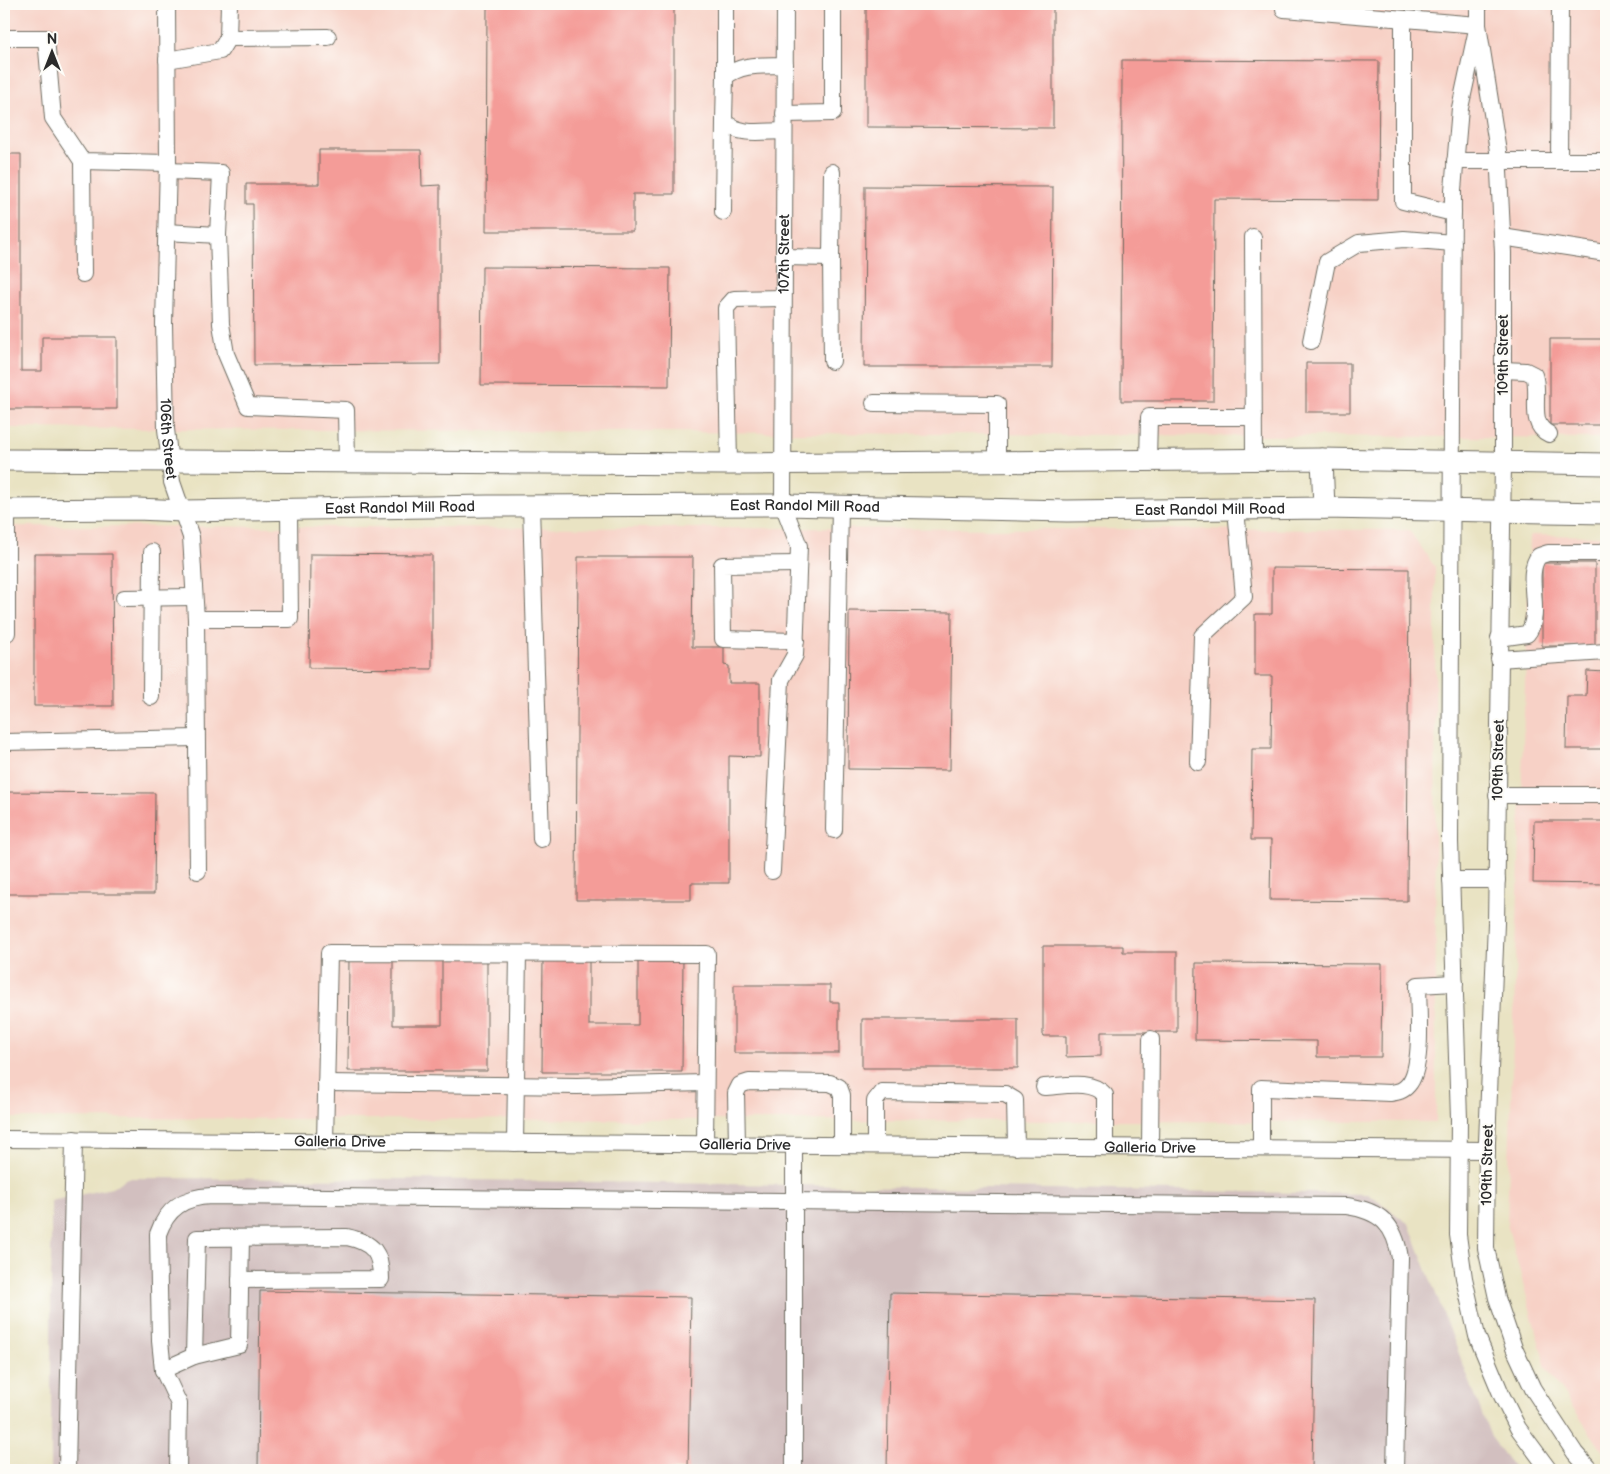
<svg xmlns="http://www.w3.org/2000/svg" width="1610" height="1474" viewBox="0 0 1610 1474" font-family="'Balsamiq Sans',sans-serif">
  <style>
    .built { fill: #f7d1c6 }
    .industrial { fill: #d2bfbf }
    .building { fill: #f49c98 }
    .lines { fill: none; stroke-linecap: round; stroke-linejoin: round }
    .minor-casing { stroke: #6e6b60; stroke-width: 18 }
    .major-casing { stroke: #6e6b60; stroke-width: 23 }
    .minor { stroke: #fff; stroke-width: 16 }
    .major { stroke: #fff; stroke-width: 21 }
    .labels { text-anchor: middle; stroke-width: 4.5; stroke-linejoin: round; paint-order: stroke }
    .street-label { font-size: 15px; fill: #2b2b2b; stroke: #fdfcf7 }
  </style>
  <rect width="100%" height="100%" fill="#fdfcf7"/>
  <filter id="ink" filterUnits="userSpaceOnUse"><feTurbulence type="fractalNoise" baseFrequency=".02" numOctaves="2"/><feDisplacementMap in="SourceGraphic" scale="10" xChannelSelector="R" yChannelSelector="G"/><feConvolveMatrix kernelMatrix="1 2 1 2 8 2 1 2 1" color-interpolation-filters="sRGB"/></filter>
  <filter id="wash" filterUnits="userSpaceOnUse"><feTurbulence type="fractalNoise" baseFrequency=".0096" numOctaves="4" result="noise"/><feDisplacementMap in="SourceGraphic" scale="20" xChannelSelector="R" yChannelSelector="G"/><feGaussianBlur stdDeviation="1.12" result="paint"/><feColorMatrix in="noise" values="0 0 0 0 0 0 0 0 0 0 0 0 0 0 0 0 0 1.4 0 .05"/><feComposite in="paint" operator="in"/></filter>
  <g filter="url(#wash)">
    <rect width="100%" height="100%" fill="#e9e3c3"/>
    <!-- built -->
    <path class="built" d="M4,4H1606V438L4,428Z
      M4,526L1409,530L1435,567L1436,1122L4,1118Z
      M1530,535L1606,536V1456L1546,1368L1507,1224Z"/>
    <!-- industrial -->
    <path class="industrial" d="M127,1178L404,1179L1368,1194L1409,1224L1491,1437L1516,1470H51V1201L112,1188Z"/>
    <g id="blocks">
      <!-- building -->
      <path class="building" d="M487,4H674V194H633V231H486Z
        M866,4H1053V128L866,127Z
        M1122,60L1379,61L1378,200L1214,199L1213,401H1121Z
        M319,150H421L422,186L440,185V364L254,365L253,204H246V184H319Z
        M4,154H21V371H42V337H117V409H4Z
        M865,186L1053,187L1052,367H864Z
        M482,267L670,268L669,386L481,385Z
        M1550,339H1606V425H1550Z
        M1306,363H1350V412H1306Z
        M34,554H112L113,706H34Z
        M310,554L432,555V669L309,668Z
        M578,557H693L692,647H724V665L729,666V683H760V757L729,756V883H691V900H576Z
        M1542,563H1595V646H1542Z
        M1272,568L1409,569L1407,901L1270,900L1271,840H1251L1252,749H1271L1272,676H1255V614H1272Z
        M849,611L952,612L950,770L848,769Z
        M1587,671L1606,672V749H1566L1567,696H1586Z
        M4,792L155,793L154,894H4Z
        M1534,821H1606V884L1533,883Z
        M1043,946H1123V952H1177V1032H1101V1056L1066,1057V1036H1043Z
        M349,957H393V1025H442V957H487V1071H348Z
        M543,957H589V1025H638V957H683L682,1072H542Z
        M1196,963L1382,964L1381,1057H1317V1041L1195,1040Z
        M734,985H830V1002H839V1053H734Z
        M862,1019H1018V1068H862Z
        M260,1291L691,1297L688,1470H258Z
        M890,1293L1315,1300L1312,1470H887Z"/>
    </g>
  </g>
  <g filter="url(#ink)">
    <use href="#blocks" fill-opacity="0" stroke="#6e6b60" stroke-width="1"/>
    <g class="lines">
      <defs>
        <g id="minor">
          <path id="s1" d="M167,4L168,163L164,324L166,429L172,482L191,537L196,619L198,871"/>
          <path d="M1284,4V9L1478,25"/>
          <path d="M1478,4V25L1498,151L1503,253V463L1496,923L1487,1142L1486,1248L1497,1298L1514,1348L1533,1389L1575,1453L1590,1470"/>
          <path d="M1403,19V201L1453,213"/>
          <path d="M1476,34L1460,108L1453,190L1450,842L1459,1119L1458,1235L1464,1278L1477,1336L1502,1396L1518,1428L1549,1470"/>
          <path d="M4,38H46L53,118L82,161L168,163"/>
          <path d="M228,38L328,37"/>
          <path d="M167,60L220,51L228,38L229,4"/>
          <path d="M725,77V4"/>
          <path d="M784,114L833,113V4"/>
          <path d="M784,131C764,131 739,137 724,121L725,77C742,63 763,66 785,65"/>
          <path d="M82,161L83,274"/>
          <path d="M1455,161H1606"/>
          <path d="M1559,161L1560,4"/>
          <path d="M168,171L221,173L218,235L221,324L226,354L248,406L346,410L347,463"/>
          <path d="M723,212L724,121"/>
          <path d="M166,232L218,235"/>
          <path d="M1253,237L1254,459"/>
          <path d="M1502,237L1606,253"/>
          <path d="M784,257L831,258L832,172"/>
          <path d="M831,258L832,361"/>
          <path d="M1311,341L1327,262L1359,243L1404,239L1453,243"/>
          <path d="M1503,370L1526,371L1534,375C1541,394 1527,424 1549,434"/>
          <path d="M874,403L997,404V461"/>
          <path d="M1148,460L1149,417H1254"/>
          <path d="M729,464L726,308L734,299L783,298"/>
          <path d="M531,506L541,839"/>
          <path d="M124,598L193,597"/>
          <path d="M196,619H290L289,510"/>
          <path d="M4,633H7V510"/>
          <path d="M1499,638L1527,634C1544,614 1523,575 1539,556L1548,553H1602L1606,550"/>
          <path d="M796,641L723,639L722,565L798,564"/>
          <path d="M1499,659L1606,652"/>
          <path d="M151,697L152,552"/>
          <path d="M4,742L196,738"/>
          <path d="M1198,762L1202,636L1244,597L1236,509"/>
          <path d="M1497,795H1606"/>
          <path d="M834,830L840,507"/>
          <path id="s2" d="M772,871L781,680L795,655L799,546L783,505L785,4"/>
          <path d="M1451,880H1497"/>
          <path d="M326,1083L577,1086L705,1083"/>
          <path d="M1044,1087C1063,1086 1091,1079 1105,1095V1147"/>
          <path id="s3" d="M4,1139L1487,1150"/>
          <path d="M325,1142L329,953L707,954L705,1144"/>
          <path d="M515,1143L518,954"/>
          <path d="M737,1145L736,1093L740,1085L749,1082L830,1083L839,1087L842,1095V1145"/>
          <path d="M875,1145V1101L882,1092L1005,1094L1015,1100L1016,1147"/>
          <path d="M1150,1148L1151,1039"/>
          <path d="M1261,1148V1088L1390,1093C1398,1092 1403,1091 1408,1085C1424,1068 1418,1008 1418,985L1455,983"/>
          <path d="M194,1356L197,1238L347,1237C374,1243 381,1253 381,1279L240,1280"/>
          <path d="M163,1370L194,1356L239,1345L241,1238"/>
          <path d="M67,1470L74,1139"/>
          <path d="M178,1470L179,1404L163,1370L160,1341L158,1234C167,1208 184,1197 211,1196L1347,1206C1381,1211 1395,1225 1400,1258L1395,1470"/>
          <path d="M794,1470V1145"/>
        </g>
        <g id="major">
          <path d="M1322,459L1324,508"/>
          <path d="M4,460L729,464L1322,459L1606,464"/>
          <path id="s4" d="M4,510L137,509L183,511L488,506L783,505L1067,511L1324,508L1606,513"/>
        </g>
      </defs>
      <!-- minor casing -->
      <use href="#minor" class="minor-casing"/>
      <!-- major casing -->
      <use href="#major" class="major-casing"/>
      <!-- minor -->
      <use href="#minor" class="minor"/>
      <!-- major -->
      <use href="#major" class="major"/>
    </g>
  </g>
  <g class="labels">
    <!-- street labels -->
    <g class="street-label">
      <text dy="5" stroke="none"><textPath href="#s2" startOffset="624">107th Street</textPath></text>
      <text transform="translate(1503 355) rotate(-90)" y="5">109th Street</text>
      <text dy="5" stroke="none"><textPath href="#s1" startOffset="435">106th Street</textPath></text>
      <text dy="5" stroke="none"><textPath href="#s4" startOffset="801">East Randol Mill Road</textPath></text>
      <text dy="5" stroke="none"><textPath href="#s4" startOffset="396">East Randol Mill Road</textPath></text>
      <text dy="5" stroke="none"><textPath href="#s4" startOffset="1206">East Randol Mill Road</textPath></text>
      <text transform="translate(1498 760) rotate(-89)" y="5">109th Street</text>
      <text dy="5" stroke="none"><textPath href="#s3" startOffset="336">Galleria Drive</textPath></text>
      <text dy="5" stroke="none"><textPath href="#s3" startOffset="741">Galleria Drive</textPath></text>
      <text dy="5" stroke="none"><textPath href="#s3" startOffset="1146">Galleria Drive</textPath></text>
      <text transform="translate(1487 1165) rotate(-89)" y="5">109th Street</text>
    </g>
  </g>
  <!-- margin -->
  <rect width="1610" height="1474" fill="none" stroke="#fdfcf7" stroke-width="20"/>
  <!-- north arrow -->
  <g transform="translate(52 52)" stroke="#fdfcf7" stroke-width="4" paint-order="stroke">
  <path d="M0-4L9 19L0 12L-9 19Z" fill="#2b2b2b"/>
  <text y="-8" font-size="14" font-weight="bold" text-anchor="middle" fill="#2b2b2b">N</text>
  </g>
</svg>
